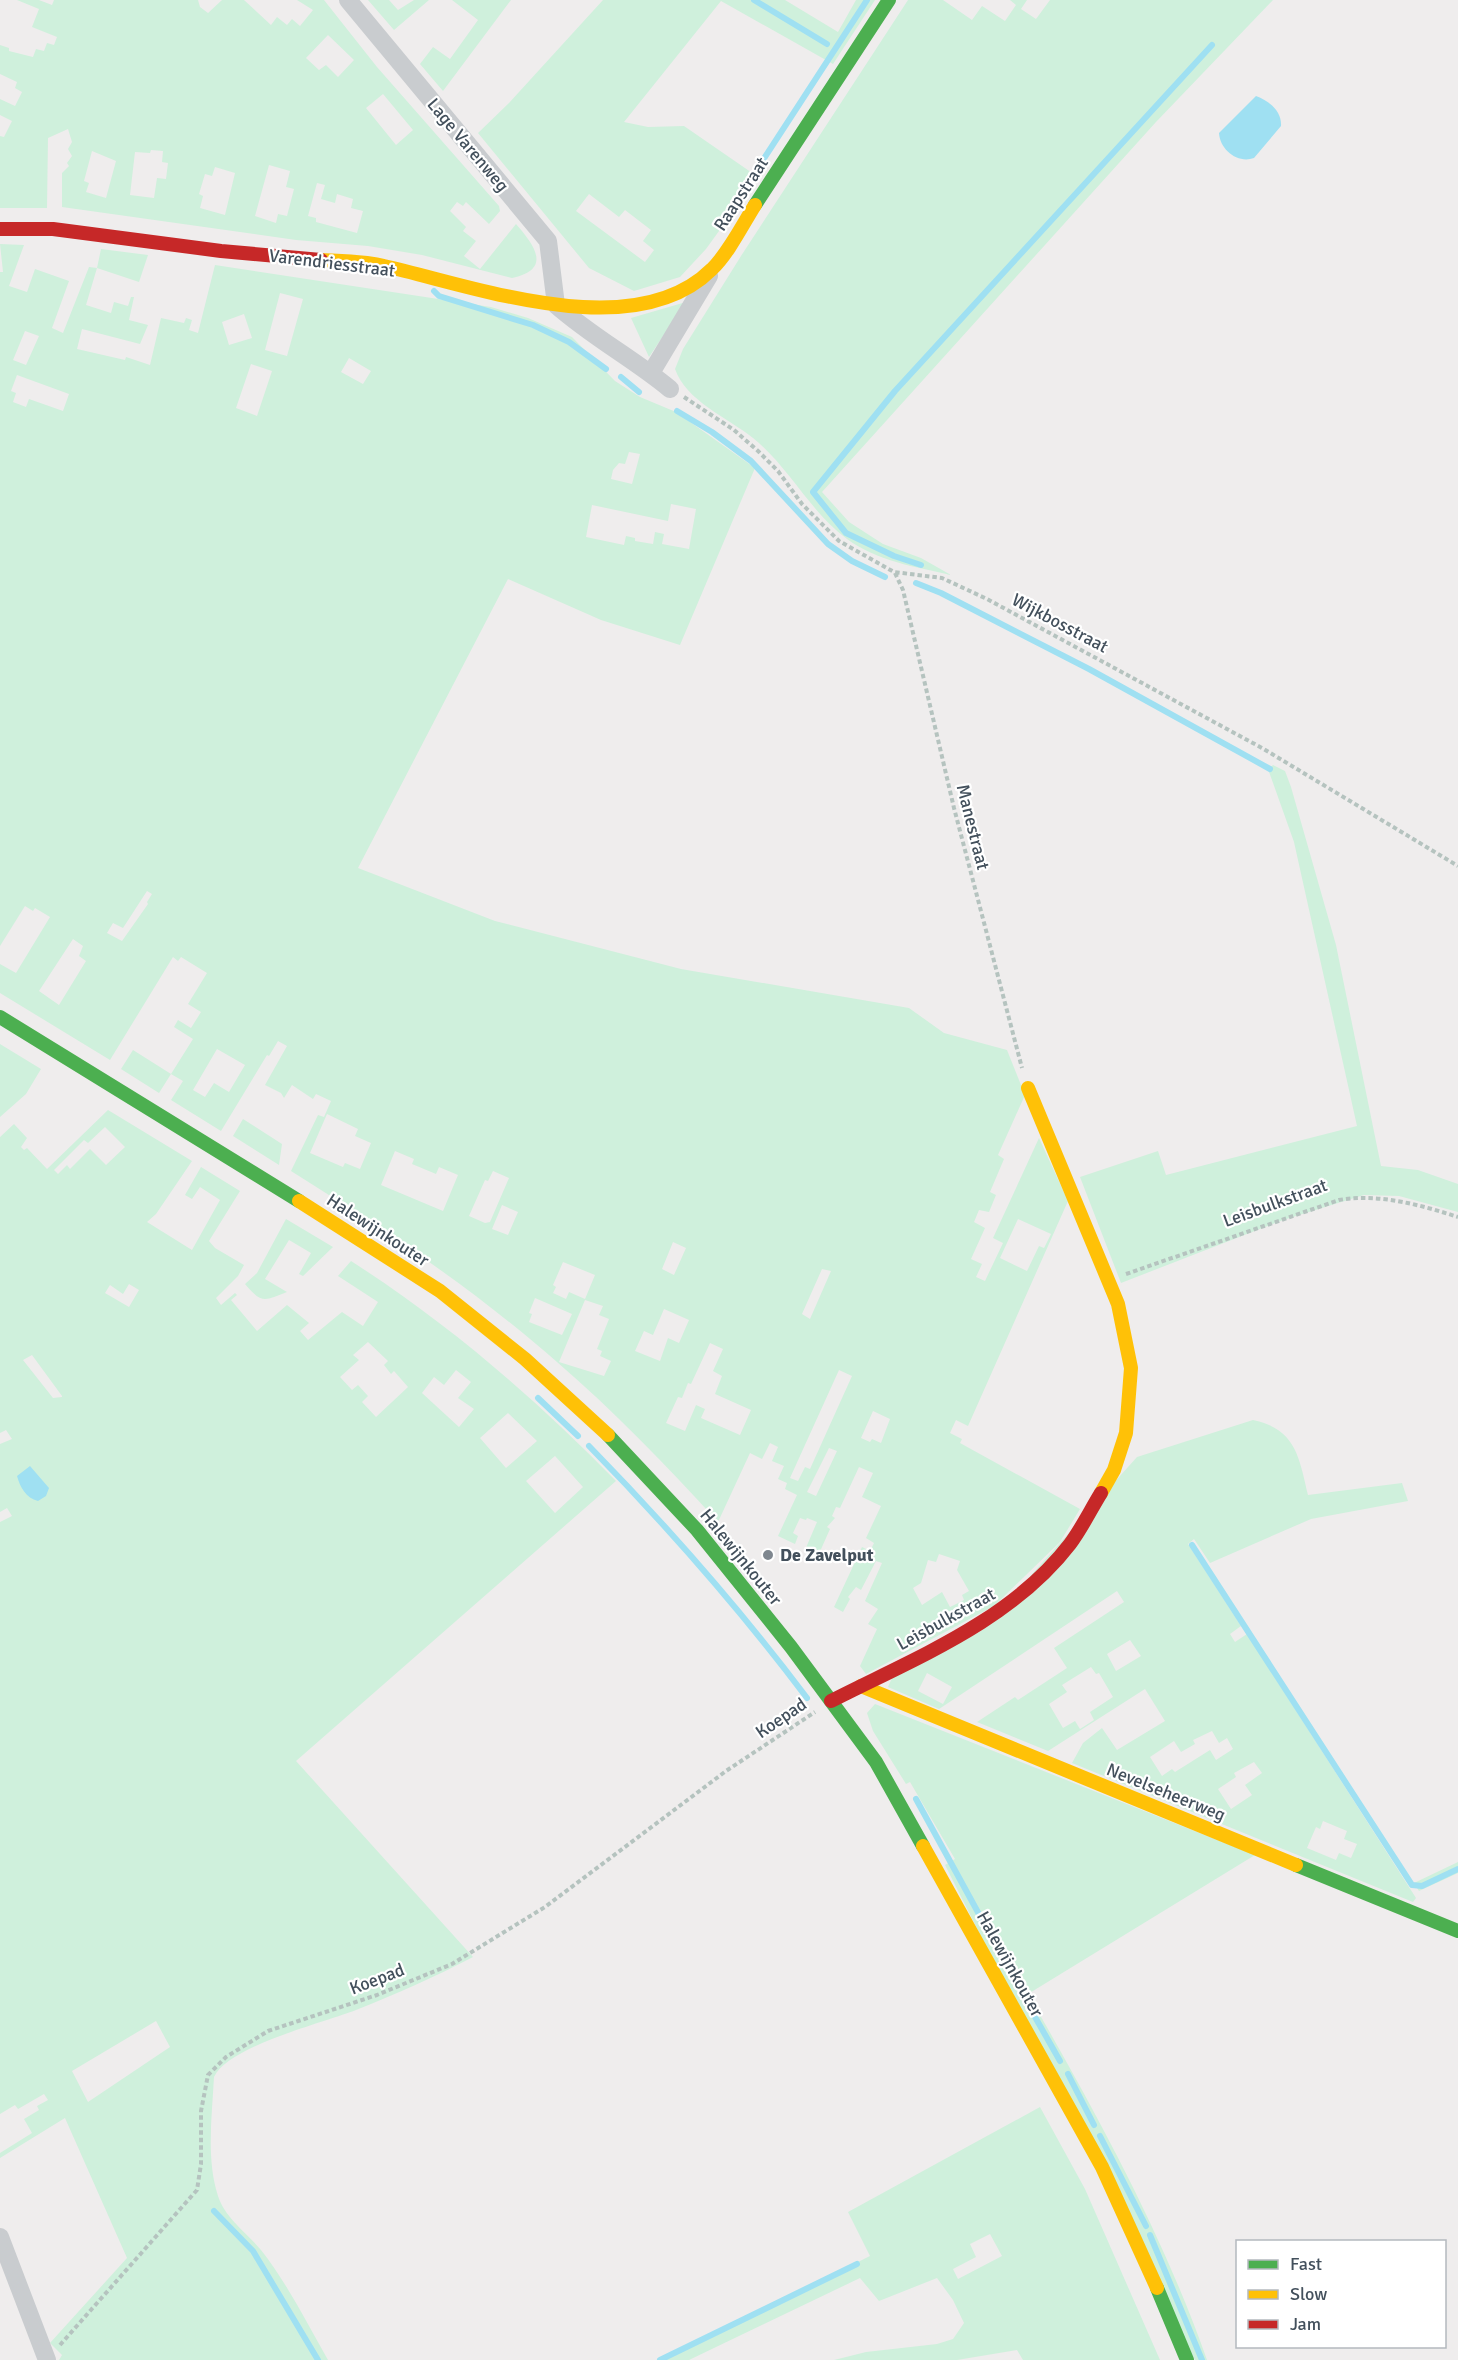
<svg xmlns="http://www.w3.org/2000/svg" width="1458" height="2360" viewBox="0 0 1458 2360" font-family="Signika,sans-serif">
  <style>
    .green { fill: #cff0dc; fill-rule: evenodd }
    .water { fill: #9fe0f2 }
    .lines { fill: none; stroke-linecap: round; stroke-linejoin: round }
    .stream { stroke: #9fe0f2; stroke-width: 6 }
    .path { stroke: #b5c3bf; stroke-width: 4; stroke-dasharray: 4.5 3; stroke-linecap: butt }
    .street { stroke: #c9cccf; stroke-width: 18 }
    .fast { stroke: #4caf50; stroke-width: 14 }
    .slow { stroke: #ffc107; stroke-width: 14 }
    .jam { stroke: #c62828; stroke-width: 14 }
    .poi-dot { fill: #7f878f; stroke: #fff; stroke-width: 2 }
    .labels { text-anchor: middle; stroke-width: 4.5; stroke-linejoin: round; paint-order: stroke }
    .street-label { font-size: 18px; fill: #43505c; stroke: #fff }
    .poi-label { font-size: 18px; font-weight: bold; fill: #43505c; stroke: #fff; text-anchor: start }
  </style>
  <rect width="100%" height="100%" fill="#efeded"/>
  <!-- green -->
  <path class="green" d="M17,0H39L52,5L54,0H198L200,7L208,13L222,0H244L271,25L277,17L287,25L292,19L300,26L313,10L297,0H324L377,67L499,206L500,211L489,224L466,202L463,206L457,202L450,211L466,227L463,231L476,241L464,256L480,269L516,224C534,245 553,269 512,278L422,255L368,246L296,240L62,207V173L69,166L67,163L72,156L68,149L72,142L68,129L48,138L47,208H0V136L4,137L12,121L0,115V99L15,106L22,92L15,88L17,82L0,74V45L9,48V51L33,57L36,49L44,51L47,43L54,45L57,37L32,27L39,9ZM328,35L354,60L338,77L326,65L319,70L306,58ZM383,94L413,130L396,145L366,108ZM151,150L163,151L162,162L168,163L166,179L157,178L154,198L130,195L135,152L150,153ZM92,151L116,161L106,198L86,192L89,183L84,181ZM269,165L290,171L286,187L294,189L287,216L278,214L276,223L255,216ZM215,167L235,173L225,215L200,208L203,196L199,194L205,174L212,176ZM317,183L325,185L321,199L335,203L337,194L353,199L351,208L363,211L357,233L316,222V218L308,216Z
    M368,0H389L398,10L414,0H429L394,30Z
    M452,0H511L443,91L420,64L433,47L450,59L478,20Z
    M603,0H785L838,32L856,0H875L833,64L721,1L624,122L648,127L684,126L758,177L706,249L680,277L634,291L589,268L478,133L509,103ZM589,194L619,217L625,210L651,230L643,241L654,250L645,262L576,211Z
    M908,0H943L972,20L982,6L1005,21L1016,5L1010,0H1027L1021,9L1036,19L1050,0H1273L1156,122L822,492L849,522L883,544L921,558L951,575C916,567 877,561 847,539C810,512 789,467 753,438C728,418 686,401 675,369L683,349L741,256Z
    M0,244L24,245L9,286L27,292L35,269L69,281L52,328L63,333L89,267L97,268L101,249L148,255L139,282L97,268L86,305L111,313L114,302L128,306L131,297H134L129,320L148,325L140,344L82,329L77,349L125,360L126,357L150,365L161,318L184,323L186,318L192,320L189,330L198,333L215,265L491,307L528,318L572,337L615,381L640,397L676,412L755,468L680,645L601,620L508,579L358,868L495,921L681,969L909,1008L944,1033L1007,1050L1025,1095L998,1155L1004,1159L990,1192L996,1195L989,1212L979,1210L974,1222L985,1228L971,1259L982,1264L976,1277L985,1281L1003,1243L993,1238L1039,1138L1068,1201L968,1426L956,1420L950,1433L962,1439L960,1443L1080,1509L1060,1542L994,1606L866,1674L860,1666L877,1629L868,1624L878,1609L865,1601L882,1563L876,1561L861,1590L856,1587L848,1597L850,1599L843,1612L834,1607L862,1547L870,1551L874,1543L866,1538L881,1506L862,1497L873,1473L859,1467L840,1508L836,1507L832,1516L835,1518L827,1527L830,1529L818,1556L805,1550L817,1522L807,1518L806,1520L800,1518L793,1533L798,1536L795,1544L778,1536L797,1495L785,1489L787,1483L778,1479L784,1466L772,1461L778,1447L770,1443L762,1459L750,1453L718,1522C667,1466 614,1411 557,1362C475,1290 384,1229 291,1171L318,1115L324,1117L331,1101L316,1094L313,1099L292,1085L284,1098L281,1093L265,1085L287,1046L278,1041L269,1056L267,1055L221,1131L171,1100L183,1081L171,1074L159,1093L121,1069L133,1050L171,1074L193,1039L174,1027L178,1020L191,1028L201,1012L188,1004L207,973L181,957L178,961L173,957L110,1060L0,993V964L16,973L50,917L35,908L33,911L25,906L0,946V272H3ZM280,293L303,299L287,356L265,350ZM244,314L252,338L229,345L222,322ZM25,331L39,336L26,365L13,360ZM349,358L371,371L363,384L341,372ZM251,364L272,371L257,416L236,408ZM17,375L69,394L63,411L29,399L26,407L13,402L16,393L11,391ZM629,452L640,454L632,484L611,479L613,470L619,463L625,464ZM671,504L696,509L689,549L662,544L664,534L655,532L653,544L635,541V538L626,536L624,545L586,537L592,505L668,521ZM147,891L152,894L147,902L148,904L122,941L107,933L113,923L123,928ZM73,939L83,946L79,956L86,961L59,1005L39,991ZM217,1049L245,1065L229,1092L214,1083L205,1097L193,1090ZM327,1114L358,1129L355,1136L371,1143L360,1169L345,1163L343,1167L310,1153ZM395,1151L414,1159L412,1164L436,1174L439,1167L458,1175L443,1211L381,1185ZM493,1171L509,1178L490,1222L485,1223L469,1216L485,1180L488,1181ZM502,1205L518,1212L508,1235L492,1229ZM1018,1219L1051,1234L1044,1248L1039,1246L1027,1271L1000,1258ZM673,1242L686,1248L674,1275L662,1269ZM563,1262L595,1275L585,1299L569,1292L566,1299L553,1293L556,1287L553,1285ZM822,1269L831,1271L810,1319L802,1314ZM535,1298L572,1314L562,1335L529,1322L532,1314L529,1313ZM585,1300L603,1306L599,1315L609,1319L597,1349L602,1351L600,1356L611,1361L604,1376L559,1362ZM664,1309L689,1320L679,1343L668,1338L660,1361L635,1351L644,1331L653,1335ZM710,1343L723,1349L713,1371L722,1376L715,1394L751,1410L740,1435L701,1418L705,1409L696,1405L685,1431L666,1423L678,1397L682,1398L688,1383L691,1384ZM839,1370L852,1376L810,1469L805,1467L798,1481L790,1478ZM873,1411L890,1419L881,1443L872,1439L870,1442L861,1438ZM829,1448L837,1451L816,1496L807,1492ZM939,1554L960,1561L957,1570L969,1591L962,1595L964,1600L950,1607L942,1592L922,1605L913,1588L921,1583L928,1560L936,1562Z
    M686,302L649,357L631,318Z
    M1273,765L1285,771L1291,787L1336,945L1381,1166L1418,1170L1458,1184V1212L1399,1196L1364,1195L1283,1220L1121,1283L1080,1177L1158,1151L1166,1175L1357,1126L1294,842L1268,769Z
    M0,1044L41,1069L26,1094L0,1117Z
    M108,1110L192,1161L156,1214L147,1222L192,1250L220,1200L200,1187L192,1199L185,1195L201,1167L240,1191L209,1241L215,1248L244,1265L238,1276L216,1298L221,1305L235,1293L237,1295L231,1300L257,1331L287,1305L309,1323L300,1331L308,1340L342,1312L363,1326L378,1302L338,1276L351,1261C449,1324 535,1398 616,1481L296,1761L473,1957C435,1977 396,1994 356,2010C323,2023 228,2046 214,2077C212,2116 206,2159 218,2196C225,2218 247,2233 261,2250C287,2283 307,2323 328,2360H59L62,2355L50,2343L127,2258L65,2118L0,2158V2153L32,2133L24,2119L39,2110L37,2106L48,2100L44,2094L18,2109L15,2105L0,2114V1522L12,1516L7,1508L0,1512V1444L12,1439L6,1430L0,1433V1137L14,1124L27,1138L21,1147L24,1150L27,1148L47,1169ZM105,1127L125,1147L106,1165L90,1149L70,1169L67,1165L58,1174L54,1170L84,1140L88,1143ZM129,1284L139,1290L129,1307L105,1293L110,1285L123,1294ZM368,1342L388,1361L384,1365L391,1374L394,1371L408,1387L376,1417L362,1402L368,1396L358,1385L352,1390L340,1377L359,1360L353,1355ZM32,1355L62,1396V1397L53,1398L23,1360ZM456,1370L471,1382L458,1398L474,1409L459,1427L422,1393L434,1377L444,1385ZM508,1413L537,1441L506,1468L480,1438ZM555,1456L583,1487L555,1513L526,1481ZM156,2021L170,2047L88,2102L72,2071Z
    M243,1119L282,1144L279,1165L233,1136Z
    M286,1219L333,1247L303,1276L299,1274L311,1253L289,1240L265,1279L287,1292C264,1301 262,1304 245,1284L257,1273Z
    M1253,1420C1296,1429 1299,1457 1308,1495L1402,1483L1408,1501L1311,1519L1210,1563L1194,1539L1188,1544L1241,1626L1230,1634L1235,1642L1247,1634L1416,1898L1413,1902L1072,1763L1083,1743L1102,1728L1117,1750L1165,1721L1145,1689L1048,1751L977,1722L1015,1697L1018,1700L1067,1668L1054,1648L1124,1602L1117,1591L939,1709L888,1687L892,1678L981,1631L1137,1457ZM1130,1640L1141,1656L1116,1671L1107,1654ZM1091,1667L1096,1674L1099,1673L1113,1697L1090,1712L1094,1720L1080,1729L1075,1721L1063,1728L1049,1704L1067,1692L1062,1685ZM927,1673L952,1687L943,1704L918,1691ZM1212,1731L1219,1743L1227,1738L1233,1749L1216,1760L1210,1750L1175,1772L1172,1769L1162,1776L1150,1757L1174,1741L1181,1752L1195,1744L1193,1740ZM1254,1762L1262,1773L1245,1785L1252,1795L1231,1809L1218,1789L1236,1777L1234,1773ZM1323,1821L1347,1831L1344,1839L1357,1844L1351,1858L1339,1853L1336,1860L1307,1848L1316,1827L1320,1829Z
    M875,1704L1255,1855L1028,1994C1095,2111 1162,2232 1207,2360H1195L945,1865L955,1859L910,1782L906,1784L873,1731L867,1713Z
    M1458,1862V1873L1419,1891L1414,1883Z
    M1040,2107L1085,2189L1160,2360H1023L1017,2350L957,2360H834L866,2352L937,2344L953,2339L964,2323L953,2300L937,2278L879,2301L860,2278L689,2360H661L870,2256L848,2212ZM990,2234L1002,2256L958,2279L953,2269L976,2257L970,2244Z"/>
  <!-- water -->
  <path class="water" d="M1256,96C1269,101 1282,111 1281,126L1254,158C1238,164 1220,150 1219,133Z
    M30,1466L49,1488L46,1496L38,1501C26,1498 20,1487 17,1476Z"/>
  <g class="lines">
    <!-- stream -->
    <path class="stream" d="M754,0L827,44
      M739,197L867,0
      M434,291L439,296L533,325L569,342L606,369
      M621,377L639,392
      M677,411L712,432L751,461L828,544L852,561L885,577
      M921,565L894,556L846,533L813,492L895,391L1212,45
      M916,583L941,593L1089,669L1270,769
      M538,1398L578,1436
      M589,1446C667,1526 740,1609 807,1698
      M1192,1545L1412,1885L1422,1886L1458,1869
      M916,1799L1015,1980
      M1022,1994L1060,2061
      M1068,2074L1094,2125
      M1100,2136L1146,2226
      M214,2211L253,2251L318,2360
      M1150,2235L1202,2360
      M660,2360L857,2264"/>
    <!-- path -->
    <path class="path" d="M684,397L734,430L758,451L778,471L802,504L839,541L894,572L942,578L987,599L1262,748L1458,866
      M895,573L903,590L954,808L1022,1068
      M1126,1274L1339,1200C1378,1193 1421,1205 1458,1217
      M60,2345L197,2190L201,2164V2111L208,2075L226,2057L268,2031L377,1995L452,1964L545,1907L726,1771L815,1712"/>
    <!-- street -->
    <path class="street" d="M348,0L548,241L556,305C592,337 634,359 670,389
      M651,373L709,276
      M0,2237L47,2360"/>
    <!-- fast -->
    <path class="fast" d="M755,205L889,0
      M0,1017L299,1201
      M608,1435L697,1530L791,1647L876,1762L923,1846
      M1296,1865L1458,1931
      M1157,2288L1187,2360"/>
    <!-- slow -->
    <path class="slow" d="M321,260C341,261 364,261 384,266C475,286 634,347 712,269C728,254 743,224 755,205
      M1028,1088L1118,1304L1131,1368L1126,1433L1114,1470L1101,1493
      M299,1201L440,1291L525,1359L608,1435
      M861,1686L1296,1865
      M923,1846L1102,2167L1157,2288"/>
    <!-- jam -->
    <path class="jam" d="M0,229H53L221,251L321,260
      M831,1701C915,1658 1011,1621 1070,1544C1082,1528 1091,1509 1101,1493"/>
  </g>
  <!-- markers -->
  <circle class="poi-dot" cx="768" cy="1555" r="6"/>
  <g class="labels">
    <!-- street labels -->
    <g class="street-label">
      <text transform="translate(468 145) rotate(50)" y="6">Lage Varenweg</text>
      <text transform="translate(741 194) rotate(-57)" y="6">Raapstraat</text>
      <text transform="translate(332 263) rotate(7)" y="6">Varendriesstraat</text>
      <text transform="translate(1060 623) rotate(28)" y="6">Wijkbosstraat</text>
      <text transform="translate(973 827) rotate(76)" y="6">Manestraat</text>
      <text transform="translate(1275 1203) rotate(-20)" y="6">Leisbulkstraat</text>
      <text transform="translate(378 1230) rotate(33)" y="6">Halewijnkouter</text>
      <text transform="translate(741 1557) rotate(51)" y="6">Halewijnkouter</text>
      <text transform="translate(946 1619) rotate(-29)" y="6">Leisbulkstraat</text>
      <text transform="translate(781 1718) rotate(-34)" y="6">Koepad</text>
      <text transform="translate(1166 1792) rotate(22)" y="6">Nevelseheerweg</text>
      <text transform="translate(1010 1964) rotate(61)" y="6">Halewijnkouter</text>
      <text transform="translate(377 1979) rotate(-21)" y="6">Koepad</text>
    </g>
    <!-- poi labels -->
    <g class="poi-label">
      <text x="780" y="1561">De Zavelput</text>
    </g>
  </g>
  <!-- legend -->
  <rect x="1236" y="2240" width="210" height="108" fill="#ffffff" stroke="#b4b9be" stroke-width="1.5"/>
  <rect x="1248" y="2260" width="30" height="9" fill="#4caf50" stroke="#b4b9be" stroke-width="1.5"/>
  <text x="1290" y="2270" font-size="18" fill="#43505c">Fast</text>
  <rect x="1248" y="2290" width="30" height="9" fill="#ffc107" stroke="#b4b9be" stroke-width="1.5"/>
  <text x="1290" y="2300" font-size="18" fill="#43505c">Slow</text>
  <rect x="1248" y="2320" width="30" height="9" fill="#c62828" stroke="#b4b9be" stroke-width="1.5"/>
  <text x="1290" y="2330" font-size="18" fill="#43505c">Jam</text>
</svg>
